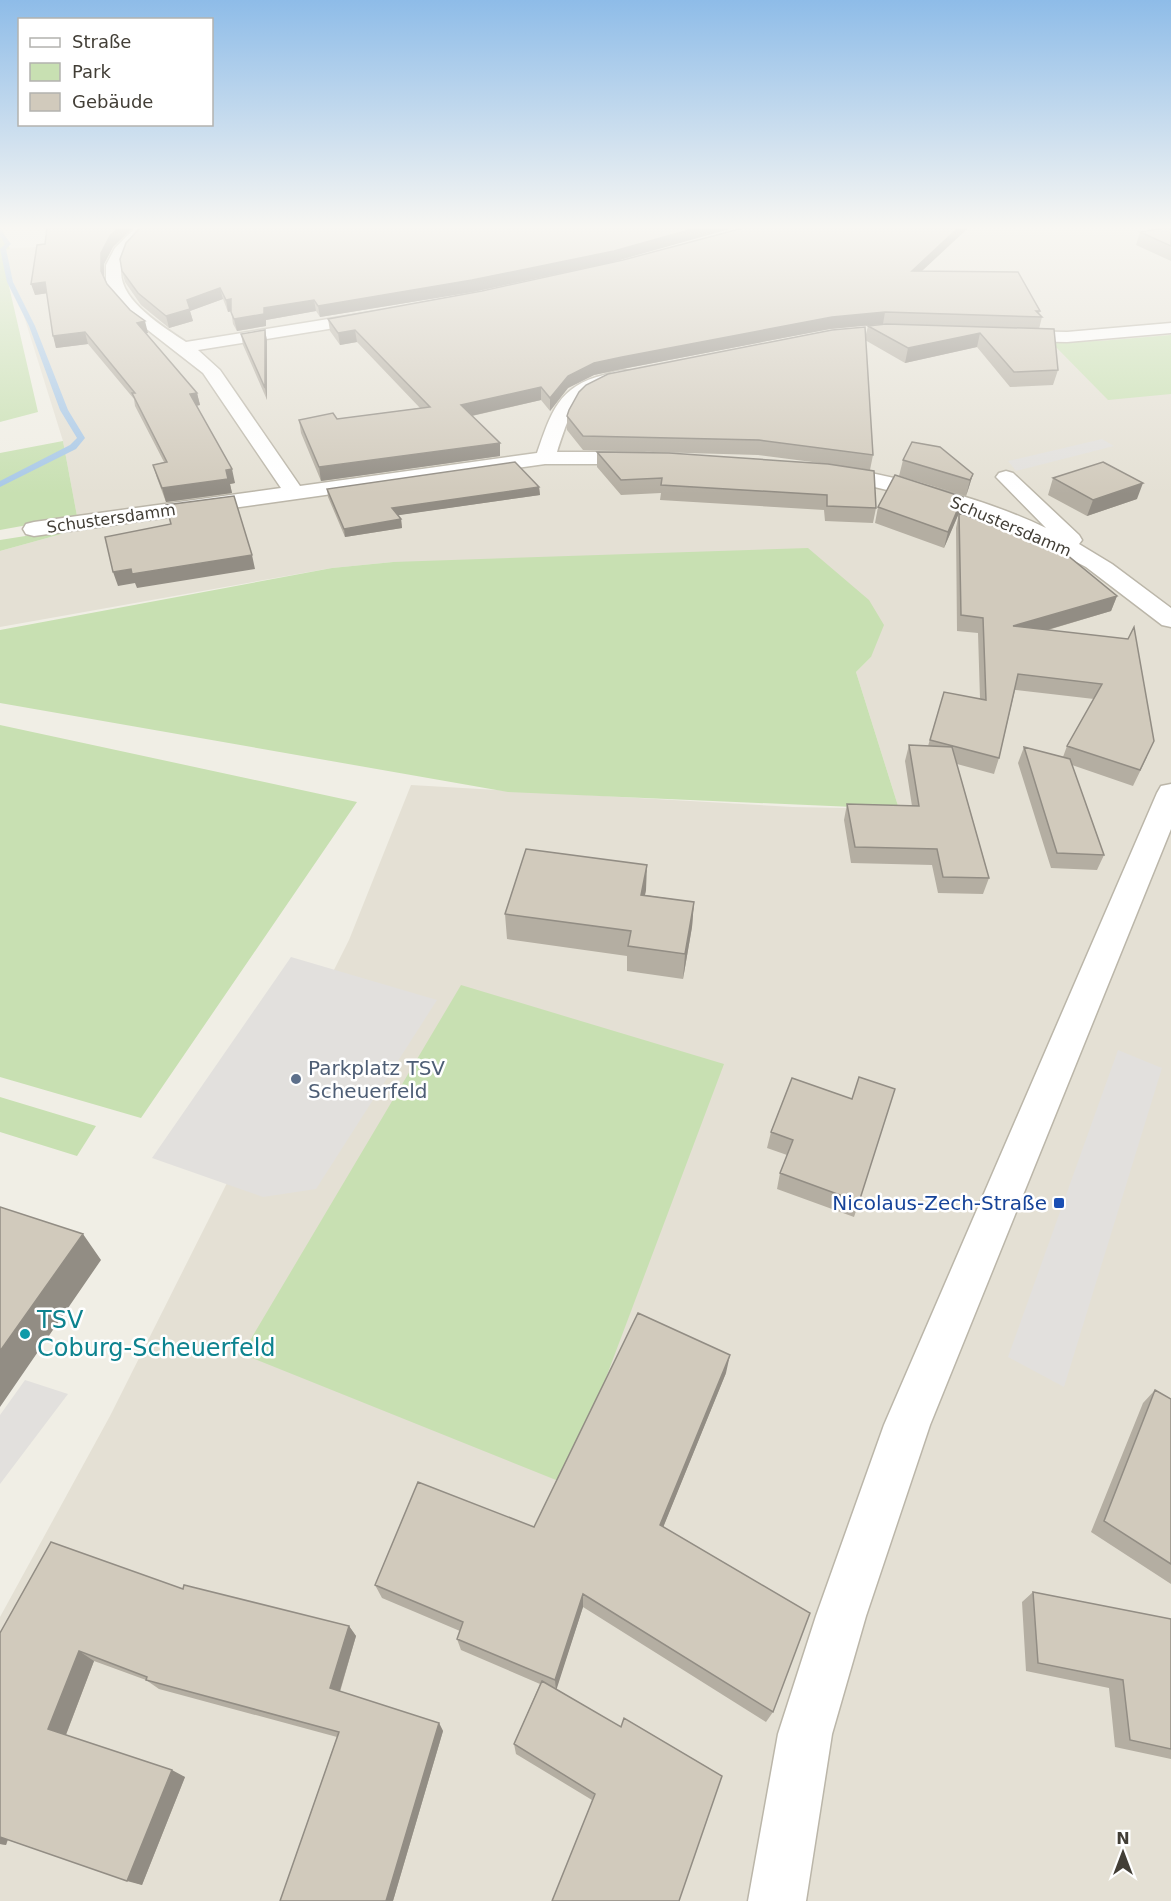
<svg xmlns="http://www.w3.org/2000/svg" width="1171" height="1901" viewBox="0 0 1171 1901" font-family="'DejaVu Sans',sans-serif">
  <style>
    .residential { fill: #e4e0d4 }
    .green { fill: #c8e0b2 }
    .parking { fill: #e2e0dd }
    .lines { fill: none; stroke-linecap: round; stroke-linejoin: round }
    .stream { fill: #a8c8e7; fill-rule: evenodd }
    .minor-casing { stroke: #bbb6a9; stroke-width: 3 }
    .tertiary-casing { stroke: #bbb6a9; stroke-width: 3 }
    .minor { fill: #fff; fill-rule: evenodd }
    .tertiary { fill: #fff; fill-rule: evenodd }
    .wall { fill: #b4aea2 }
    .shaded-wall { fill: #928d84 }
    .building { fill: #d1cabc; stroke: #928d84; stroke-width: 1.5 }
    .service-dot { fill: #5c6f8a; stroke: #fff; stroke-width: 2 }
    .transit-dot { fill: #1a4fb4; stroke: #fff; stroke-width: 2 }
    .culture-dot { fill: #0f9aa8; stroke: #fff; stroke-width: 2 }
    .labels { text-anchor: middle; stroke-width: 5; stroke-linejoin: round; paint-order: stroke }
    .far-street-label { font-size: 16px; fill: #423e36; stroke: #fff }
    .service-label { font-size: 20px; fill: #4e5e75; stroke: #fff; text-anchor: start }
    .transit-label { font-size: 20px; fill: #164399; stroke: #fff; text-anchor: end }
    .near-culture-label { font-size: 24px; fill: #0d838f; stroke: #fff; text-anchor: start }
  </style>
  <rect width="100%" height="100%" fill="#f0eee5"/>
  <!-- residential -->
  <path class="residential" d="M60,228H1171V1901H0V1617L110,1416L349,940L411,785L793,807L899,809L856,672L871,657L393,562L332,568L0,627V551L76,530L77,516L63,441L3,249L83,244Z"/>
  <!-- green -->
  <path class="green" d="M0,228H2L10,249L3,250L8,282L38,412L0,422Z
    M1171,335V394L1108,400L1051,342L1099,341Z
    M63,441L77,516L0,530V453Z
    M76,528V530L0,551V540Z
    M808,548L869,600L884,625L871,657L856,672L899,809L508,792L0,703V630L332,568L393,562Z
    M0,725L357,802L141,1118L0,1077Z
    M461,985L724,1064L566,1484L242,1354Z
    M0,1097L96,1126L77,1156L0,1132Z"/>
  <!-- parking -->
  <path class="parking" d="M1102,439L1114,446L1016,471L1008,461Z
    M291,957L437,1000L316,1189L263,1197L152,1158Z
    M1118,1050L1162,1068L1064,1387L1008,1357Z
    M25,1380L68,1394L0,1484V1415Z"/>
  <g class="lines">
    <!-- stream -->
    <path class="stream" d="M0,229L11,244L6,249L13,282L35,326L68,410L85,438L76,449L0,487V481L70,445L77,438L60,410L29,326L7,282L0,249L5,244L0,236Z"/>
    <defs>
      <path id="minor" d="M135,228H150C142,238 131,245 125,257C106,293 161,325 186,342L372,312L380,317L372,322L198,350L220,370L300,486L537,453C551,413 558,386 604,375C613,372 622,369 631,371L634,375L631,379C577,392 574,400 557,452H642L649,454L652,458L649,462L642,464H545L34,536L26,534L23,529L26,524L34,522L281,488L203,373L135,320L112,294L106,281V265L115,248Z
        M1171,323V333L1067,342L1009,341L1003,340L1000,336L1003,332L1009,331L1067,332Z
        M831,465C904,479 979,496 1046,528L996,477L999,473L1006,471L1013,473L1079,535L1082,540L1079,544L1112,564L1171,608V627L1162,625L1086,567L1025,535L925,499L824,475L821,471L824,467Z"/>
      <path id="tertiary" d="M1171,784V829L930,1425L866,1616L832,1734L806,1901H748L778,1734L816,1616L884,1425L1157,793L1161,786Z"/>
    </defs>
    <!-- minor casing -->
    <use href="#minor" class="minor-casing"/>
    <!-- tertiary casing -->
    <use href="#tertiary" class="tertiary-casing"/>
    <!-- minor -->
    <use href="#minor" class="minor"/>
    <!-- tertiary -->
    <use href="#tertiary" class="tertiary"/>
  </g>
  <!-- wall -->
  <path class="wall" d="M743,228H968L922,271L1040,311L1039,314L1042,317L1039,329L1058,370L1053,385L1010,387L977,347L905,363L865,340L873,455L870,470L840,466L876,508L873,523L825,521L824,510L660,500L661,493L621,495L597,467V452L820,463L758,455L583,450L567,430V416L865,338L868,326L883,324L830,329L622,369L594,375L568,388L550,411L541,400L472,416L500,456L321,481L301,433L299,420L337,419L420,408L357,342L340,345L330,331L328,319L482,291L623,260Z
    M1171,228V261L1136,245L1140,232Z
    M113,247L104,264V277L107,284L148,333H146L197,393L200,405L197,406L235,483L230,484L232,493L166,502L157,478L153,465L164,462L135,406L134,399L88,344L56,348L47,293L35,295Z
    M613,262L473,292L320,317L316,311L266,320V326L237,331L233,324L231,311L228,312L223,299L190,311L193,321L169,328L141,305L125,282L122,271Z
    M265,330L267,341V400L243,345L241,334Z
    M903,460L973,474L966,496L899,476Z
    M1053,478L1137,499L1087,516L1048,495Z
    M539,487L540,495L398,515L401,519L402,528L345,537L328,497L327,489Z
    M878,507L959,513L944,548L875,523Z
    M959,513L1117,596L1111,611L1048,630L1128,639L1147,757L1133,786L1072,765L1104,855L1097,870L1051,868L1018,763L1024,747L1063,757L1067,746L1094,699L1015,690L999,758L994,774L957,764L989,878L983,894L938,893L932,865L851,863L844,820L847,804L912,806L905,761L909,745L928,746L944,692L980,699L978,633L957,631L956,528Z
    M646,890L645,895L694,902L692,927L683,979L627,971V956L507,939L505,914Z
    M792,1078L859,1202L854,1217L777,1189L780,1173L787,1155L767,1148L771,1132Z
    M726,1373L663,1527L773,1712L766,1722L583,1607L556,1689L621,1727L592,1800L516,1754L514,1744L540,1684L461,1650L457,1639L460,1631L382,1598L375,1585L534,1527Z
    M1155,1390L1171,1399V1584L1091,1532L1143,1403Z
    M183,1589L349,1626L356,1636L340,1692L439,1723L443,1731L393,1901H280L337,1737L159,1689L146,1680L94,1661L66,1735L185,1777L142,1885L8,1840L6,1845L0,1844V1633Z
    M1033,1592L1171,1619V1759L1115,1747L1109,1688L1026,1671L1022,1602Z"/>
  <!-- shaded-wall -->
  <path class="shaded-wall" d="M118,228H133L113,247L104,264V282L101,271V253L110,236Z
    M696,228H733L613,262L473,292L320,317L318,306Z
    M958,228H968L910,282L912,271Z
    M45,282L49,293L35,295L31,284Z
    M220,288L223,299L190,311L193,321L169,328L166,316L187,300Z
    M231,299L233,311L228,312L226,300Z
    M314,300L316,311L266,320V326L237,331L234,319L264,308Z
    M885,312L883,324L830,329L622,369L594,375L568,388L550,411V398L568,376L594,363L622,357L832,317Z
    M145,321L148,333L141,335L137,323Z
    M265,330L267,341V400L265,388Z
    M355,330L357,342L340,345L338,333Z
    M85,332L88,344L56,348L53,336Z
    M980,333L977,347L905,363L908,348Z
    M541,387V400L462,418L461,405Z
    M197,393L200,405L193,406L190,394Z
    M500,443V456L321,481L319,467Z
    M232,469L235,483L230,484L232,493L166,502L162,488Z
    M973,474L968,490L966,496L970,480Z
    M1143,483L1137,499L1087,516L1093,500Z
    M539,487L540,495L393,516L392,508Z
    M963,497L959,513L944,548L948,532Z
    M401,519L402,528L345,537L344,529Z
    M252,555L255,569L137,588L135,583L118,586L113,572L131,569Z
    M1117,596L1111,611L1009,641L1013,626Z
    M647,865L646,890L639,920L641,895Z
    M694,902L692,927L683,979L685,954Z
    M83,1234L101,1260L0,1407V1351Z
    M730,1355L726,1373L658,1540L660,1525Z
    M583,1594V1607L556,1691L555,1680Z
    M349,1626L356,1636L338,1697L330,1688Z
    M79,1651L94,1661L65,1737L48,1729Z
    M439,1723L443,1731L393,1901H386Z
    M172,1770L185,1777L142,1885L127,1881Z
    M0,1836L8,1838L6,1845L0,1844Z"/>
  <!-- building -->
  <path class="building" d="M47,228H118L110,236L101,253V271L107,284L130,310L145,321L137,323L197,393L190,394L232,469L226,470L228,479L162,488L153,465L167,462L132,393H135L85,332L53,336L45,282L31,284L37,245L45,244Z
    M140,228H696L614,251L472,280L318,306L314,300L264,308V314L234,319L231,312V299L226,300L220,288L187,300L190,309L166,316L138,293L122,271L120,259L126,243Z
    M743,228H958L912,271L1018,272L1040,311H1036L1042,317L885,312L832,317L622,357L594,363L568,376L550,398L541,387L461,405L500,443L319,467L299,420L333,413L337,419L430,407L355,330L338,333L328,319L482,291L623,260Z
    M1166,228H1171V246L1140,232Z
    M886,324L1054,329L1058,370L1014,372L980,333L908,348L868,326Z
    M865,327L873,455L759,440L583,436L567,416L569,410L579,392L586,385L608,374L832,330Z
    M265,330V388L241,334Z
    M912,442L940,447L973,474L970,480L903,460Z
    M597,452L669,453L828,464L874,471L876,508L827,506V495L661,485L662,478L621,480Z
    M515,462L539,487L392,508L401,519L344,529L327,489Z
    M1103,462L1143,483L1093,500L1053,478Z
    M895,475L963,497L948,532L878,507Z
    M234,496L252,555L132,574L131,569L113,572L105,537L171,524L166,505Z
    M959,513L1056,546L1117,596L1013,626L1128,639L1134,627L1154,741L1140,770L1067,746L1102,684L1018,674L999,758L930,740L944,692L986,700L983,618L961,615Z
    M909,745L952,747L989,878L943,877L937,849L855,847L847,804L919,806Z
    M1024,747L1070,759L1104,855L1057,853Z
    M526,849L647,865L641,895L694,902L685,954L628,946L631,931L505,914Z
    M859,1077L895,1089L859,1202L780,1173L793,1140L771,1132L792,1078L852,1099Z
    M0,1207L83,1234L0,1351Z
    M638,1313L730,1355L660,1525L810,1613L773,1712L583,1594L555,1680L457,1639L463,1622L375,1585L418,1482L534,1527Z
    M1155,1390L1171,1399V1564L1104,1521Z
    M51,1542L183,1589L184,1585L349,1626L330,1688L439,1723L386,1901H280L339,1732L146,1680L147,1677L79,1651L48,1729L172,1770L127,1881L0,1837V1633Z
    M1033,1592L1171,1619V1749L1130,1740L1123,1680L1038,1663Z
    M542,1681L621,1727L624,1718L722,1776L679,1901H552L595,1794L514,1744Z"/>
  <!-- sky -->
  <linearGradient id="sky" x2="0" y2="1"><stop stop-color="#8ebce8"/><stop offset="0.46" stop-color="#f8f7f3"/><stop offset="1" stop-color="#f8f7f3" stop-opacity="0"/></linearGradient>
  <rect width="1171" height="494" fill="url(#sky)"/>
  <!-- markers -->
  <circle class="service-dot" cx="296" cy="1079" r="6"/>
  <rect class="transit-dot" x="1053" y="1197" width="12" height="12" rx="3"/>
  <circle class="culture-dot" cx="25" cy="1334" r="6"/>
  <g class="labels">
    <!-- far-street labels -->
    <g class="far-street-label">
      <text transform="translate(111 518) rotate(-8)" y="6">Schustersdamm</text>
      <text transform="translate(1011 526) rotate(23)" y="6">Schustersdamm</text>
    </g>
    <!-- service labels -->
    <g class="service-label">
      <text x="308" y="1075">Parkplatz TSV<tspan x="308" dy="23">Scheuerfeld</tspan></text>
    </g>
    <!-- transit labels -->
    <g class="transit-label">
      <text x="1047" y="1210">Nicolaus-Zech-Straße</text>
    </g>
    <!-- near-culture labels -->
    <g class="near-culture-label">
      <text x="37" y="1328">TSV<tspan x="37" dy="28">Coburg-Scheuerfeld</tspan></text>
    </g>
  </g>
  <!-- legend -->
  <rect x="18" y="18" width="195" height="108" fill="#ffffff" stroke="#b3b2af" stroke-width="1.5"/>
  <rect x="30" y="38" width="30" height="9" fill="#ffffff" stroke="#b3b2af" stroke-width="1.5"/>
  <text x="72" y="48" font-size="18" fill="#423e36">Straße</text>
  <rect x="30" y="63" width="30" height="18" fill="#c8e0b2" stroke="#b3b2af" stroke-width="1.5"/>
  <text x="72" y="78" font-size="18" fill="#423e36">Park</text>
  <rect x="30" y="93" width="30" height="18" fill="#d1cabc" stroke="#b3b2af" stroke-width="1.5"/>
  <text x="72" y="108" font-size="18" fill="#423e36">Gebäude</text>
  <!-- north arrow -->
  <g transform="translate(1123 1853)" stroke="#ffffff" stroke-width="4.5" paint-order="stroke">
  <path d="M0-4.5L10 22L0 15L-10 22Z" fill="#423e36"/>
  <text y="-9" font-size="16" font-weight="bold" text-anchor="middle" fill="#423e36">N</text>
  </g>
</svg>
